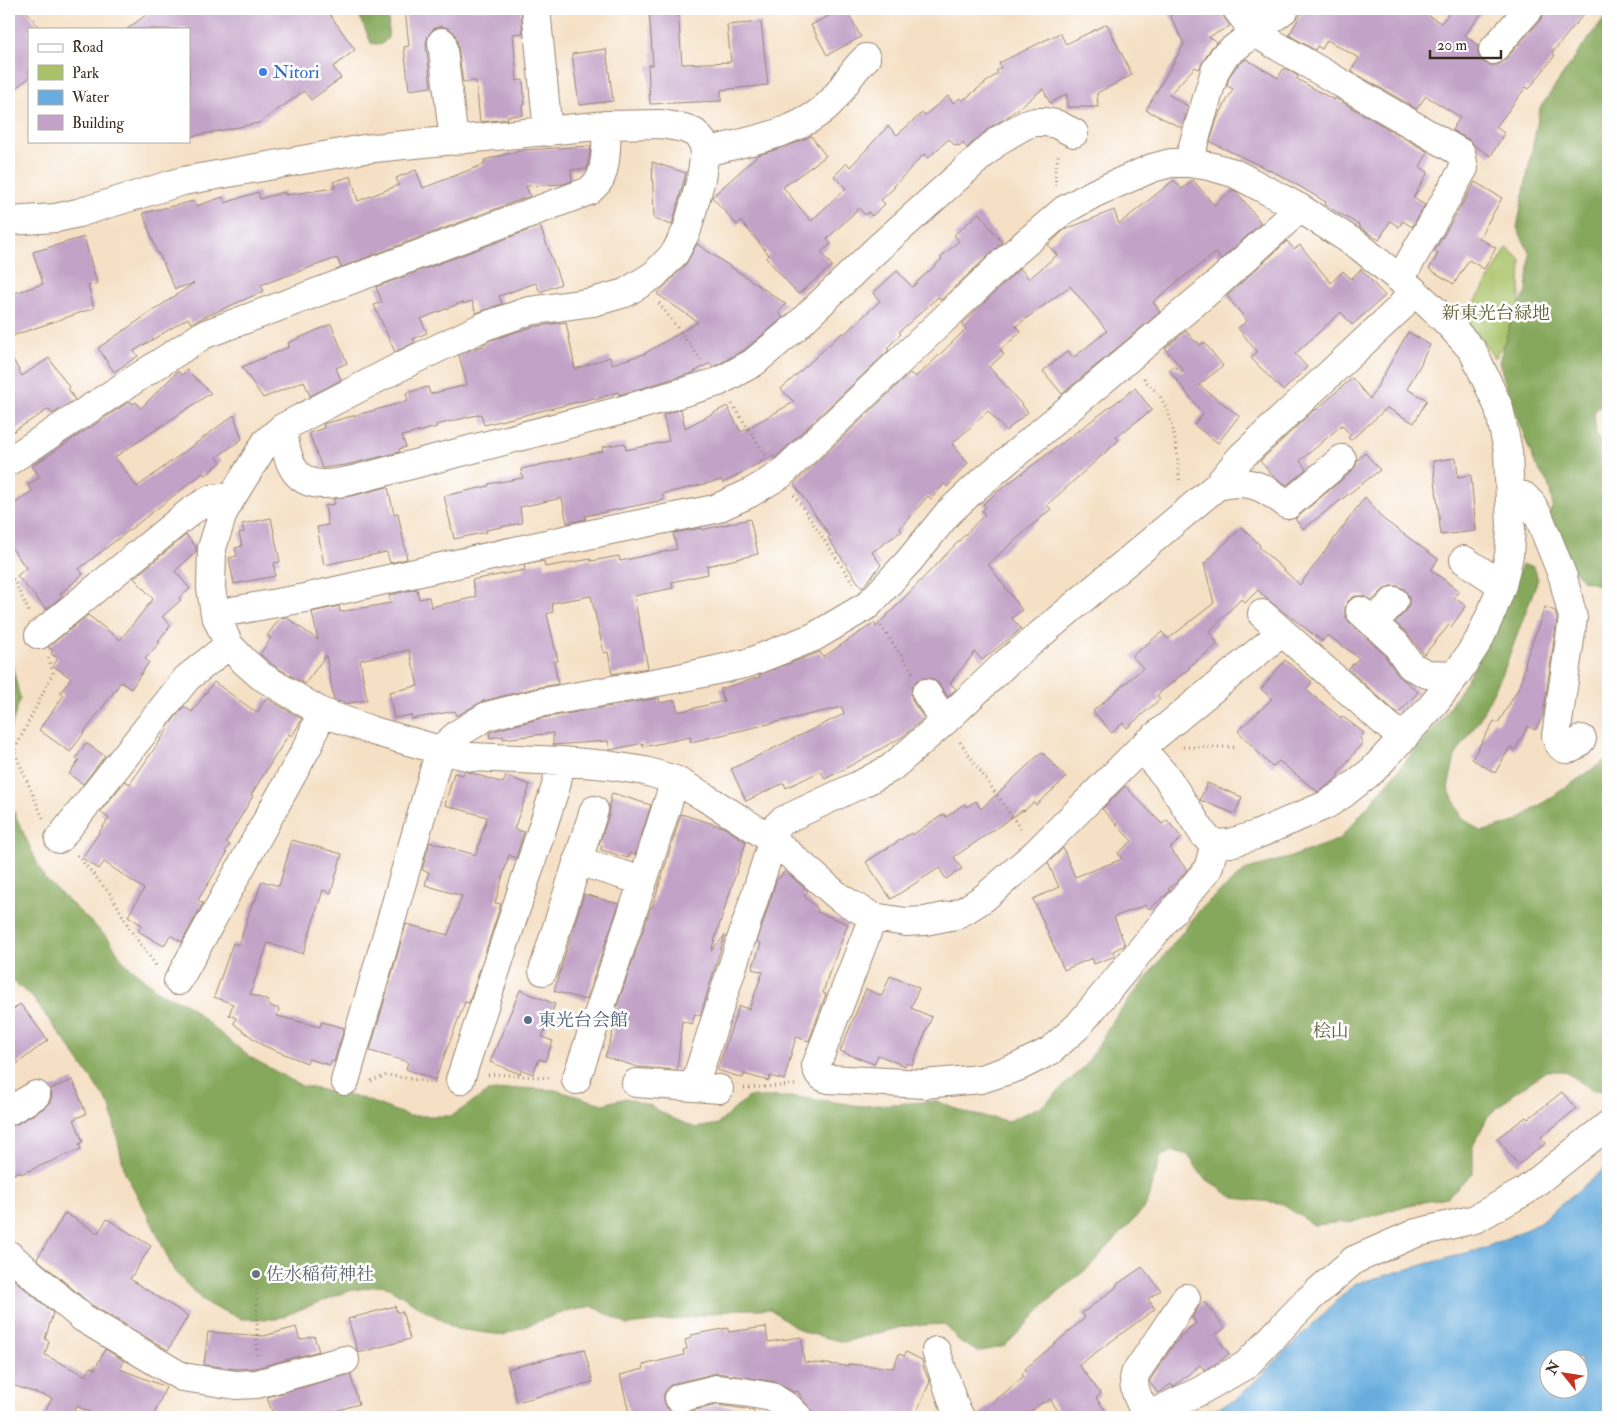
<svg xmlns="http://www.w3.org/2000/svg" width="1617" height="1426" viewBox="0 0 1617 1426" font-family="'IM FELL Double Pica','Noto Serif JP',serif">
  <style>
    .green { fill: #a9c268; stroke: #727643 }
    .forest { fill: #86a85c; stroke: #60693d }
    .water { fill: #68adde; stroke: #526c7e; fill-rule: evenodd }
    .building { fill: #c2a2c7 }
    .lines { fill: none; stroke-linecap: round; stroke-linejoin: round }
    .minor-casing { stroke: #988572; stroke-width: 30 }
    .path { stroke: #988572; stroke-width: 3; stroke-dasharray: 1 4; stroke-linecap: butt }
    .minor { stroke: #fff; stroke-width: 28 }
    .shop-dot { fill: #3f7fe0; stroke: #fff; stroke-width: 2 }
    .service-dot { fill: #5c6f8a; stroke: #fff; stroke-width: 2 }
    .worship-dot { fill: #6b7280; stroke: #fff; stroke-width: 2 }
    .labels { text-anchor: middle; stroke-width: 5; stroke-linejoin: round; paint-order: stroke }
    .shop-label { font-size: 18px; fill: #366cbe; stroke: #fff; text-anchor: start }
    .park-label { font-size: 18px; fill: #625f38; stroke: #fff }
    .service-label { font-size: 18px; fill: #4e5e75; stroke: #fff; text-anchor: start }
    .worship-label { font-size: 18px; fill: #5b616d; stroke: #fff; text-anchor: start }
  </style>
  <rect width="100%" height="100%" fill="#fff"/>
  <filter id="ink" filterUnits="userSpaceOnUse"><feTurbulence type="fractalNoise" baseFrequency=".02" numOctaves="2"/><feDisplacementMap in="SourceGraphic" scale="10" xChannelSelector="R" yChannelSelector="G"/><feConvolveMatrix kernelMatrix="1 2 1 2 8 2 1 2 1" color-interpolation-filters="sRGB"/></filter>
  <filter id="wash" filterUnits="userSpaceOnUse"><feTurbulence type="fractalNoise" baseFrequency=".0096" numOctaves="4" result="noise"/><feDisplacementMap in="SourceGraphic" scale="20" xChannelSelector="R" yChannelSelector="G"/><feGaussianBlur stdDeviation="1.12" result="paint"/><feColorMatrix in="noise" values="0 0 0 0 0 0 0 0 0 0 0 0 0 0 0 0 0 1.4 0 .05"/><feComposite in="paint" operator="in"/></filter>
  <g filter="url(#wash)">
    <rect width="100%" height="100%" fill="#f5e0c5"/>
    <!-- green -->
    <path class="green" d="M1507,248L1521,260L1519,320L1494,358L1478,335L1464,321Z"/>
    <!-- forest -->
    <path class="forest" d="M360,9H389L388,38L381,45L371,43L360,17Z
      M1608,14V394L1603,403L1594,412L1596,436L1608,449V580L1602,586L1582,580L1563,555L1546,519L1553,506L1548,483L1536,466L1511,402L1499,362L1511,320L1527,291L1530,254L1517,228L1540,108L1580,50Z
      M1522,565L1533,566L1538,579L1503,673L1478,722L1455,756L1448,788L1461,816L1481,832L1515,822L1606,760L1608,755V1092L1590,1089L1564,1071H1546L1513,1094L1488,1116L1473,1146V1173L1447,1197L1405,1206L1356,1221L1314,1225L1280,1203L1234,1198L1203,1177L1188,1155L1174,1151L1161,1156L1145,1208L1090,1266L1052,1298L1005,1346L978,1352L959,1341L945,1324L905,1326L844,1342L803,1332L770,1309H736L680,1319L627,1325L592,1306L555,1315L503,1335L456,1329L384,1285L348,1291L276,1319H242L205,1303L174,1271L150,1219L125,1173L110,1106L70,1048L32,997L9,978V796L13,810L44,878L109,939L123,961L160,993L187,1004L215,1029L250,1057L302,1086L361,1098L409,1116H452L487,1092L520,1088L555,1090L603,1104L626,1098L651,1106L672,1118L696,1128L718,1124L748,1097H796L863,1106L936,1101L970,1114L1008,1121L1044,1105L1086,1065L1111,1023L1203,906L1247,869L1288,858L1340,839L1444,716L1470,674Z
      M9,653L20,698L9,735Z"/>
    <!-- water -->
    <path class="water" d="M1608,1166V1416L1607,1417H1193L1236,1400L1354,1284L1484,1248L1536,1225ZM1550,1358H1580V1388H1550Z"/>
    <g id="blocks">
      <!-- building -->
      <path class="building" d="M9,9H25L40,29H29V78L9,93Z
        M154,9H326L355,50L333,67L341,78L311,100L304,91L259,123L189,137V29H127Z
        M405,9H521L523,33L513,34L517,81L523,80L525,105H522L523,115L507,116L508,119L480,122L476,81L463,82L457,40L454,32L448,28L441,26L433,29L428,36L426,44L431,87L409,90L404,47L409,46Z
        M649,9H678L682,64L731,62L727,25L761,22L768,85L721,90V101L650,104L648,65H653Z
        M842,9H846L861,37L827,55L811,25Z
        M1167,9H1222L1224,18L1230,26L1209,37L1217,42L1211,48L1199,69L1195,67L1169,95L1188,106L1182,128L1146,110L1184,44Z
        M1304,9H1417L1441,23L1453,9H1485L1465,35L1478,46V55L1482,61L1490,65H1498L1505,60L1541,19L1544,13V9H1588L1552,53L1555,55L1529,89L1526,87L1496,127L1504,133L1491,156L1475,146L1469,140L1452,130L1460,117L1426,96L1417,109L1351,71L1359,58L1327,40L1322,49L1317,46L1315,50L1289,35Z
        M1107,24L1132,75L1097,93L1098,107H1067V94L1050,103L1043,89L1006,118L989,128L967,148L963,143L959,146L957,145L955,146L949,139L928,158L924,154L894,186L895,187L881,200L885,204L872,216L869,212L865,215L859,208L827,239L831,244L821,252L832,266L798,294L766,258L769,255L741,221L737,225L712,197L758,155L793,144L811,136L826,156L783,187L811,221L846,188L834,176L847,163L850,167L888,126L897,135L922,113L924,116L948,96L953,103L960,98L962,101L998,73L996,71L1001,68L999,63L1060,33L1066,44Z
        M606,49L613,101L579,105L572,54Z
        M1246,59L1278,78L1284,68L1298,76L1297,79L1334,100L1335,98L1428,152L1420,167L1428,172L1413,198L1425,205L1412,227L1403,221L1399,227L1390,221L1379,240L1359,227V225L1325,205L1326,202L1280,175L1210,142L1217,119L1233,89L1227,86L1229,77L1236,67Z
        M591,146L587,169L571,170L572,181L564,184L526,186L530,196L341,267L337,258L261,285L264,291L191,323L188,318L134,351L138,356L114,372L98,348L194,283L175,289L159,254L158,255L143,213L194,201L196,206L223,197L225,203L258,192L260,199L284,192L285,195L335,188L333,182L351,176L358,201L399,185L396,178L416,170L423,188L485,164L484,160L523,150Z
        M652,162L686,173L672,225L654,219Z
        M1174,180L1182,189L1193,180L1214,205L1232,190L1236,191L1261,223L1221,260L1216,253L1181,279L1153,302L1160,312L1062,394L1043,371L1068,351L1073,358L1107,331L1070,286L1016,326L1021,332L1000,350L1004,354L989,367L1028,412L1006,431L988,411L952,444L968,463L947,487L944,484L931,499L928,496L900,528L902,531L872,552L881,565L862,588L828,538L830,536L794,484L910,373L915,377L925,369L966,329L962,324L1017,271L1020,268L1029,279L1057,255L1048,245L1064,230L1114,210L1119,224Z
        M1475,182L1502,198L1479,238L1496,248L1484,269L1469,260L1454,284L1429,269L1438,254L1434,252Z
        M979,213L1002,243L941,300L938,297L899,332L901,334L887,348L889,350L775,458L772,456L723,483L722,480L662,494L664,500L585,516L586,519L567,523L562,498L520,507L522,523L486,530L487,532L454,539L444,496L489,486L488,484L523,478L521,469L603,451L602,447L625,443L626,450L669,441L663,415L681,409L685,428L727,406L741,432L794,402L781,389L842,333L844,334L880,301L873,293L897,271L912,287L942,259L940,258L959,241L954,235Z
        M540,226L561,284L540,292L536,283L499,296L502,304L476,313L472,301L463,304V302L421,319L427,333L413,339L415,342L395,352L374,305L382,302L376,287Z
        M84,237L97,283L88,286L94,308L9,337V295L43,284L33,252Z
        M1287,241L1294,249L1300,245L1331,283L1343,271L1351,279L1361,269L1385,296L1352,325L1341,312L1295,354L1307,367L1283,391L1251,358L1257,352L1238,328L1247,321L1227,296Z
        M697,244L786,304L778,312L783,318L744,350L713,367L710,363L692,373L619,395L618,392L595,400L594,398L484,425L481,414L436,425L437,427L402,436L406,447L399,449L400,452L346,465L322,468L309,433L324,428L323,424L408,401L406,393L428,387L430,394L467,385L459,355L472,349L483,346V344L491,340L532,327L566,322L575,369L610,357L612,364L644,354L698,322L657,294L686,264Z
        M331,324L347,363L336,368L341,380L310,396L304,381L263,398L242,367L289,347L288,343Z
        M1186,331L1195,342L1197,341L1200,345L1204,342L1223,366L1199,385L1239,416L1218,443L1194,425L1203,414L1169,370L1174,366L1182,372L1184,371L1165,348Z
        M1408,332L1430,345L1422,360H1423L1407,389L1427,400L1414,423L1387,408L1351,440L1348,438L1350,435L1342,425L1300,461L1306,469L1287,485L1273,476L1260,461L1315,409L1316,410L1352,378L1370,399Z
        M9,352L22,376L49,358L69,387L68,388L75,400L52,414L49,409L9,434Z
        M187,370L211,393L115,457L137,487L234,415L242,439L217,457L221,462L205,476L203,473L79,569L83,574L60,594L63,596L46,609L17,576L26,568L9,544V508L32,491L28,485L40,477L32,466L130,401L133,404L136,402L141,408L178,371L182,375Z
        M1135,388L1152,410L1116,437L1119,440L1047,505L1051,509L988,564L1022,610L1012,618L1021,629L982,660L975,652L950,683L956,689L948,697L939,684L933,679L924,678L917,680L912,687L911,695L913,702L924,718L902,737L850,766L825,779L821,771L786,788L784,783L746,801L731,769L844,714L842,707L691,742L690,737L643,747V743L610,750L608,741L553,745V733L503,739V736L490,738L489,733L493,731L542,718L659,698L660,703L675,700L678,712L724,701L720,689L760,677L759,675L820,652L823,657L874,623L876,627L985,514L982,511L986,507L983,504L997,492Z
        M1365,453L1380,470L1303,529L1295,519L1352,471L1356,465L1357,460Z
        M1456,458L1458,477L1471,475L1476,531L1441,535L1433,461Z
        M388,487L394,514L398,513L407,559L390,563L387,552L324,565L317,527L328,525L325,506L335,504L333,499L356,495Z
        M1365,497L1383,519L1438,559L1431,570L1459,591L1454,597L1466,606L1451,627L1449,625L1424,655L1407,633L1395,622L1405,612L1409,605V597L1404,589L1397,586H1390L1383,590L1372,601L1363,596H1355L1348,601L1345,608V616L1349,622L1384,654L1398,675L1418,692L1398,714L1348,669L1359,658L1328,635L1322,641L1268,600L1258,590L1245,603L1241,599L1209,632L1218,644L1189,667L1190,668L1157,695L1160,699L1127,728L1123,723L1112,733L1093,711L1143,668L1132,656L1162,632L1168,639L1214,603L1204,564L1242,527L1260,545L1259,547L1300,585Z
        M271,518L280,562L274,563L275,576L234,584L229,558L237,556L235,548L242,546L239,533L244,532L242,524Z
        M750,519L758,554L707,566L708,574L672,582L673,588L634,596L648,668L612,674L608,652L604,653L591,596L552,603L553,612L547,614L558,661L554,662L558,684L535,688L483,701L456,716L455,711L412,719L411,715L394,718L389,692L418,686L409,650L360,660L367,700L344,704L343,701L338,702L334,700L326,655L305,684L276,667L260,654L271,638L267,636L280,618L286,617L318,640L312,612L339,606L340,612L345,611L391,603L389,595L417,589L419,599L429,597L431,607L476,597L472,580L525,570L524,565L544,561L545,567L591,559V561L619,556L620,561L677,549L673,533L702,528V530Z
        M186,535L196,547V552L175,571L190,589L179,598L181,600L162,617L171,625L158,641L160,642L145,659L149,662L131,689L121,682L70,752L39,730L64,695L60,693L71,678L53,666L58,658L51,654L53,651L48,647L88,615L120,640L153,599L134,578Z
        M1545,607L1555,611L1557,619L1543,716L1535,730L1528,726L1515,750L1510,747L1495,773L1472,759L1494,721L1498,723L1521,684L1526,660Z
        M1285,660L1312,682L1306,690L1341,718L1342,716L1364,733L1360,739L1363,742L1338,774L1339,775L1335,780L1318,792L1279,761L1272,767L1238,731L1272,699L1261,689Z
        M214,682L257,713L266,698L302,719L292,736L289,734L251,795L253,796L226,842L230,845L225,852L227,853L198,900L203,903L182,942L170,935L164,946L138,931L142,925L128,916L144,889L104,862L99,869L82,858L109,818L100,812L125,781L130,784L168,729L167,728L184,706L192,712Z
        M86,743L105,756L83,784L69,774L79,760L76,758Z
        M1042,752L1066,778L1036,805L1034,802L1024,811L1023,810L954,857L962,869L946,879L939,868L891,899L866,862L911,833L912,835L944,814L946,817L964,804L966,807L976,801L981,809Z
        M465,771L503,783L506,776L530,785L514,829L524,832L516,858L509,855L495,903L501,904L469,1003L465,1002L435,1080L406,1069L408,1062L370,1051L406,924L448,935L462,896L425,885L429,872L422,870L430,842L476,855L487,817L445,805L454,773L463,775Z
        M1207,783L1242,797L1235,814L1200,800Z
        M1125,786L1162,824L1167,820L1182,838L1170,848L1187,870L1177,882L1168,889L1170,891L1166,895L1149,909L1146,905L1114,917L1125,945L1113,951L1115,956L1094,964L1092,958L1064,970L1033,899L1059,887L1048,863L1063,848L1075,877L1122,859L1118,853L1132,841L1102,809Z
        M612,793L651,805L635,855L630,853L628,858L601,850L602,845L599,844L609,815V805Z
        M681,814L723,827L746,842L711,951L725,935L700,1016L695,1014L692,1024L682,1021L677,1070L638,1067L605,1057L620,1010L616,1009L651,907L652,908Z
        M292,840L342,854L331,893L323,890L303,954L268,943L250,994L269,1001L268,1005L279,1009L277,1016L320,1027L322,1022L344,1028L334,1062L331,1061L330,1065L308,1059L307,1063L262,1045L234,1024L236,1018L229,1015L233,1004L214,997L233,943L239,945L253,901L255,902L262,881L279,886Z
        M785,871L808,891L804,896L818,909L817,912L848,924L828,976L823,993L826,994L809,1041L796,1037L784,1080L770,1076L769,1081L744,1074L743,1078L717,1070L739,1006L749,1009L763,972L752,969L761,944L757,942L776,881Z
        M584,894L619,904L586,1000L554,991Z
        M890,976L919,988L911,1008L932,1017L912,1065L906,1063L905,1066L878,1055L874,1064L840,1051L866,989L882,996Z
        M520,990L555,1004L542,1037L553,1041L545,1061L539,1059L533,1074L522,1070L520,1074L490,1062Z
        M20,1004L48,1040L9,1070V1013Z
        M73,1080L86,1114L74,1119L83,1142L79,1144L81,1149L21,1174L20,1171L9,1176V1127L17,1124L44,1108L50,1102L52,1095L50,1089Z
        M1562,1092L1576,1109L1541,1137L1546,1143L1518,1165L1497,1138L1526,1117L1528,1119Z
        M65,1213L98,1233L107,1219L151,1246L130,1279L188,1316L168,1350L92,1305L37,1259Z
        M1142,1267L1161,1290L1148,1299L1155,1309L1079,1365L1101,1394L1096,1398L1105,1410L1095,1417H1062L1050,1399L1045,1403L1043,1402L1023,1417H976L1023,1377L1022,1375L1026,1371L1025,1369L1085,1318L1082,1313L1117,1287L1116,1285Z
        M9,1275L53,1313L45,1339L49,1341L45,1355L86,1376L91,1367L95,1369L105,1349L124,1361L120,1369L166,1387L153,1417H99L77,1406L71,1417H42L52,1398L9,1384Z
        M1204,1302L1225,1328L1215,1335L1229,1354L1217,1363L1204,1370L1200,1365L1173,1387L1171,1384L1158,1393L1150,1383V1380L1174,1344L1180,1339L1179,1337L1196,1323L1192,1317L1199,1306Z
        M395,1306L397,1313L402,1311L410,1339L358,1353L348,1319Z
        M296,1327L300,1340L314,1336L319,1351L255,1368L237,1369L204,1365L208,1332L264,1336Z
        M766,1327L768,1342L801,1337L804,1362L848,1366V1364L893,1368L899,1354L904,1356L906,1352L922,1360L924,1369L930,1382L914,1417H813V1412L802,1399L798,1391L793,1392L775,1382L717,1373L675,1383L669,1386L664,1394V1401L667,1408L674,1413H682L717,1405L754,1410L753,1417H630L620,1375L644,1369L643,1365L684,1355L683,1350L687,1349L685,1340L691,1338V1335L728,1328V1332Z
        M584,1349L593,1382L517,1402L508,1369Z
        M350,1374L359,1404L332,1412V1410L312,1417H274L267,1397Z"/>
    </g>
  </g>
  <g filter="url(#ink)">
    <use href="#blocks" fill-opacity="0" stroke="#988572" stroke-width="1"/>
    <g class="lines">
      <defs>
        <path id="minor" d="M536,9L548,132
          M1237,9L1255,33L1461,153L1464,168L1400,279
          M442,42L454,141
          M1493,50L1529,9
          M705,152C745,142 800,134 830,103C844,89 849,73 866,58
          M1188,163L1215,71L1224,56L1285,9
          M9,221L56,218L78,213L183,181L364,149L607,125L661,124L684,128L695,133L703,142L705,152L701,179L687,230L675,253L654,275L625,293L593,302L529,311L485,326L413,360L282,428L266,442L232,497L223,513L212,548L211,588L215,614L229,645L244,661L261,676L321,712L373,731L440,750L472,757L561,761L607,765L645,771L675,780L703,796L773,840L840,898L873,917L906,922L925,921L955,915L967,909L984,898L1037,852L1141,748L1282,632
          M282,428C287,455 290,485 325,484C334,484 344,482 353,480L623,410L718,382L753,363L796,327L876,250L999,140L1025,125L1035,122H1045L1056,124L1074,133
          M9,461L203,335L589,191C593,187 597,184 600,179C607,165 606,141 607,125
          M1217,486C1249,478 1263,486 1288,505L1342,459
          M1510,493L1524,496L1531,503L1539,517L1563,577L1573,618L1556,736C1561,754 1572,752 1582,739
          M1464,560L1502,585
          M1360,611L1396,644L1411,666L1427,674L1456,675
          M215,614L305,598L433,569L610,530L715,509L750,493L780,475L1007,259L1064,210L1095,193L1152,168L1171,163H1188L1209,166L1234,173L1298,207L1359,246L1413,290L1446,321L1473,351L1499,408L1508,451L1511,528L1509,555L1502,585L1493,609L1479,640L1456,675L1432,706L1373,770L1343,794L1326,805L1256,835L1230,843L1215,844L1204,835L1168,779L1141,748
          M1262,614L1403,739
          M1373,623L1394,601
          M39,635L191,511L211,499L232,497
          M926,693L945,721
          M766,836L782,821L863,783L891,768L945,721L1005,664L1217,486L1241,457L1400,308L1413,290
          M59,839L187,678L229,645
          M577,861L643,881
          M873,917L816,1066C818,1074 820,1077 829,1079L924,1084L981,1079L1018,1067L1050,1051L1078,1026L1208,869L1215,844
          M543,971L594,810
          M178,981L309,744L321,712
          M460,1080L556,786L561,761
          M576,1080L643,881L675,780
          M345,1081L440,750L459,733L487,716L539,703L675,679L748,663L814,637L868,605L909,561L948,513L976,487L1218,283L1285,222L1298,207
          M636,1083L694,1087L773,840
          M694,1087L719,1089
          M9,1111L36,1095
          M9,1255L83,1318L182,1377L236,1385L257,1384L345,1360
          M936,1351L954,1405L960,1417
          M679,1398L716,1389L743,1392L772,1397L789,1408L798,1417
          M1147,1416C1141,1403 1131,1389 1135,1374L1186,1298
          M1145,1417L1198,1392L1246,1365L1308,1300L1354,1260L1416,1233L1475,1219L1525,1191L1608,1125"/>
      </defs>
      <!-- minor casing -->
      <use href="#minor" class="minor-casing"/>
      <!-- path -->
      <path class="path" d="M1056,186L1055,172L1059,152
        M659,303L701,360
        M1144,378C1148,386 1157,390 1161,398C1176,425 1177,454 1180,484
        M732,404L766,455
        M794,495L853,583
        M9,576L14,580L29,612
        M881,626L913,673
        M960,742L1022,831
        M1183,747H1235
        M43,818L14,751L53,673L48,657
        M77,855L112,896L131,931L157,967
        M488,1075L495,1074L552,1078
        M371,1081L387,1075L435,1083
        M744,1088L796,1085
        M257,1279V1359"/>
      <!-- minor -->
      <use href="#minor" class="minor"/>
    </g>
  </g>
  <!-- markers -->
  <circle class="shop-dot" cx="263" cy="72" r="5"/>
  <circle class="service-dot" cx="528" cy="1020" r="5"/>
  <circle class="worship-dot" cx="256" cy="1274" r="5"/>
  <g class="labels">
    <!-- shop labels -->
    <g class="shop-label">
      <text x="273" y="78">Nitori</text>
    </g>
    <!-- park labels -->
    <g class="park-label">
      <text x="1496" y="319">新東光台緑地</text>
      <text x="1331" y="1037">桧山</text>
    </g>
    <!-- service labels -->
    <g class="service-label">
      <text x="538" y="1026">東光台会館</text>
    </g>
    <!-- worship labels -->
    <g class="worship-label">
      <text x="266" y="1280">佐水稲荷神社</text>
    </g>
  </g>
  <!-- margin -->
  <rect width="1617" height="1426" fill="none" stroke="#fff" stroke-width="30"/>
  <!-- legend -->
  <rect x="28" y="28" width="162" height="115" fill="#ffffff" stroke="#b1aaa5"/>
  <rect x="38" y="44" width="25" height="8" fill="#ffffff" stroke="#b1aaa5"/>
  <text x="72" y="52" font-size="15" fill="#3b2a1e">Road</text>
  <rect x="38" y="65" width="25" height="15" fill="#a9c268" stroke="#b1aaa5"/>
  <text x="72" y="78" font-size="15" fill="#3b2a1e">Park</text>
  <rect x="38" y="90" width="25" height="15" fill="#68adde" stroke="#b1aaa5"/>
  <text x="72" y="102" font-size="15" fill="#3b2a1e">Water</text>
  <rect x="38" y="115" width="25" height="15" fill="#c2a2c7" stroke="#b1aaa5"/>
  <text x="72" y="128" font-size="15" fill="#3b2a1e">Building</text>
  <!-- north arrow -->
  <g transform="translate(1564 1374) rotate(300)"><circle r="24" fill="#ffffff" stroke="#b1aaa5"/>
  <path d="M0-4L9 19L0 12L-9 19Z" fill="#c8321e"/>
  <text y="-8" font-size="14" font-weight="bold" text-anchor="middle" fill="#3b2a1e">N</text>
  </g>
  <!-- scale -->
  <path d="M1430 50v8h71v-8" fill="none" stroke="#3b2a1e" stroke-width="2.5"/>
  <text x="1437" y="50" font-size="15" fill="#3b2a1e" stroke="#ffffff" stroke-width="4" paint-order="stroke">20 m</text>
</svg>
